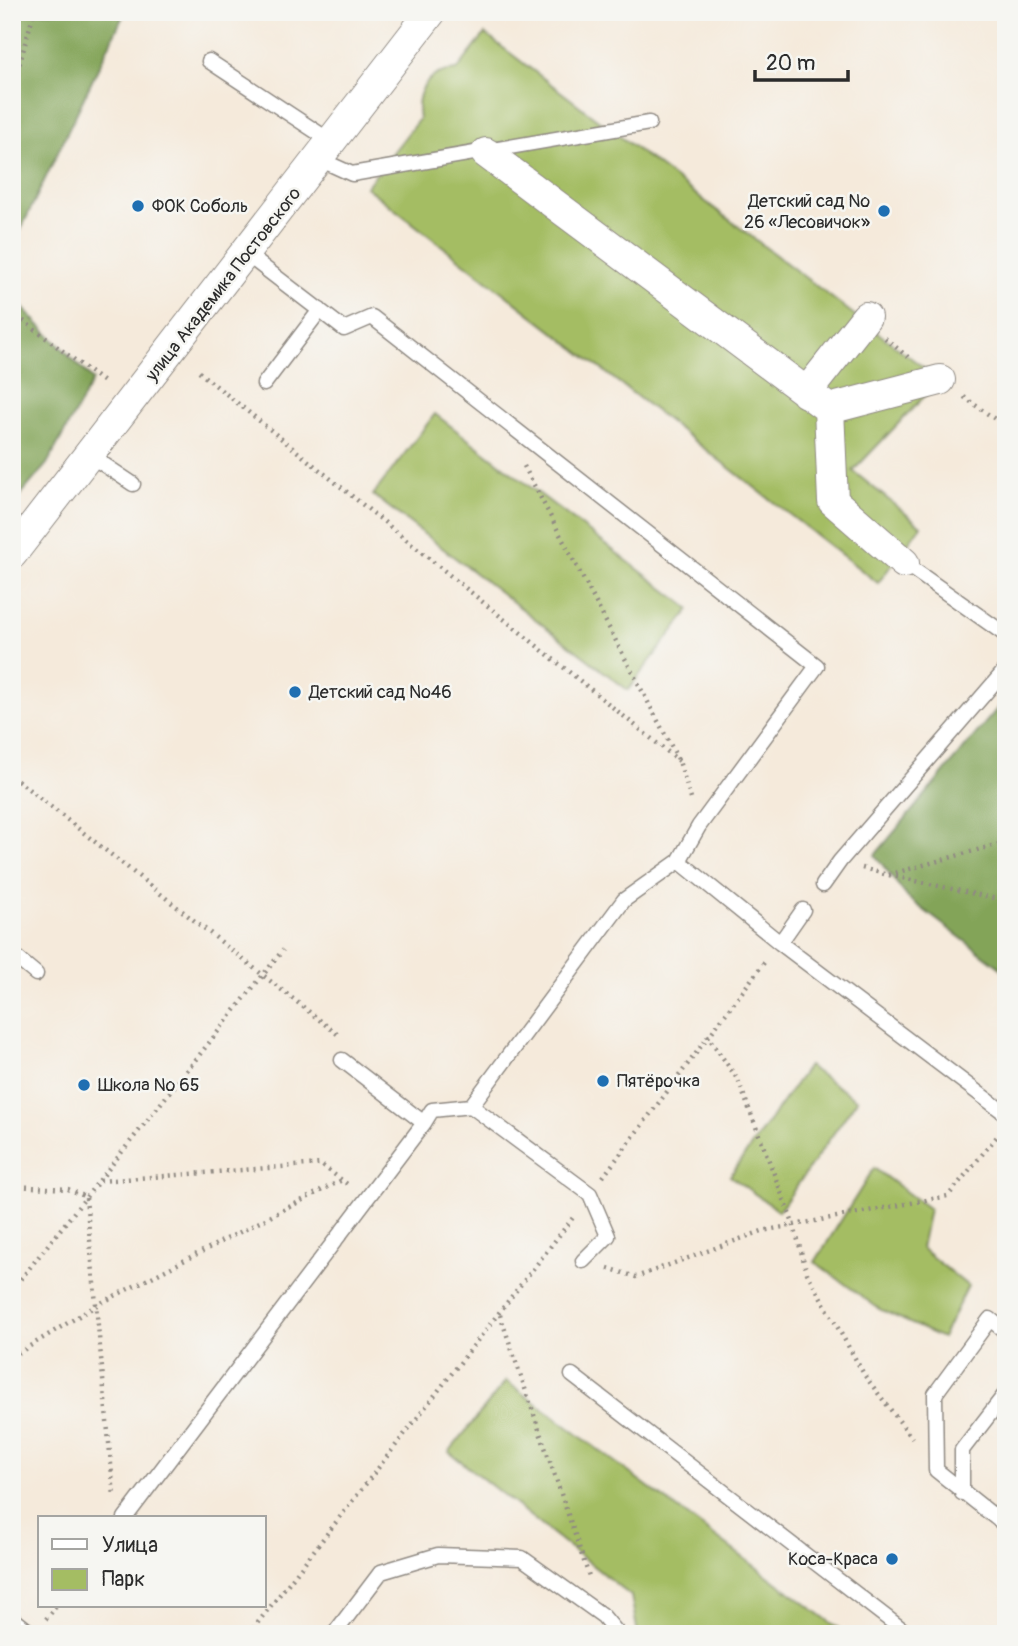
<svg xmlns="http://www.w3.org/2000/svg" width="1018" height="1646" viewBox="0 0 1018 1646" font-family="Pangolin,sans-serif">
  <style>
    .green { fill: #a4bd63; stroke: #687447; stroke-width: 2 }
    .forest { fill: #83a459; stroke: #576842; stroke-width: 2 }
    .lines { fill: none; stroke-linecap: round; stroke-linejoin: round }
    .lane-casing { stroke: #908a83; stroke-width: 17 }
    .street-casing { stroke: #908a83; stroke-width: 32 }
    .path { stroke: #908a83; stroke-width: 4.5; stroke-dasharray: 2 5; stroke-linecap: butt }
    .lane { stroke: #fff; stroke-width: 14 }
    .street { stroke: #fff; stroke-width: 30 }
    .poi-dot { fill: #1f6fb2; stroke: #f6f6f2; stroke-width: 2.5 }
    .labels { text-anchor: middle; stroke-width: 5; stroke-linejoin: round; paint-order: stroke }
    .poi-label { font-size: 18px; fill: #2b2b2b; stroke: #f6f6f2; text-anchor: start }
    .street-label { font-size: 18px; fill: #2b2b2b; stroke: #f6f6f2 }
  </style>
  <rect width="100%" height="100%" fill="#f6f6f2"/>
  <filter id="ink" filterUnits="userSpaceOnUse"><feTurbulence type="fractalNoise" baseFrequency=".0143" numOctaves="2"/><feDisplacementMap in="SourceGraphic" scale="14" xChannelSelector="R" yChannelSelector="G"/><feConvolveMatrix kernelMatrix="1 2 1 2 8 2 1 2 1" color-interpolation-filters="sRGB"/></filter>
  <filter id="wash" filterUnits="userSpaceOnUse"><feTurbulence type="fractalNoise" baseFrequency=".00686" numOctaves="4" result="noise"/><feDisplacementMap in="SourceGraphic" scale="28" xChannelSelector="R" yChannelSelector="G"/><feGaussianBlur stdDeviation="1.57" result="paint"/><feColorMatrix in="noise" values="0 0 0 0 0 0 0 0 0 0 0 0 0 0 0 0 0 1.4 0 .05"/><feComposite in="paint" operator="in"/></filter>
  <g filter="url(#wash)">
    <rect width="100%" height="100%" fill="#f5eadb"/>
    <!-- green -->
    <path class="green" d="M485,34L940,380L853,471L921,526L878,583L366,187L419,119C414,91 428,71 457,70Z
      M435,414L690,609L628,690L373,495Z
      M808,1066L857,1100L779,1211L730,1176Z
      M874,1168L929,1209L921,1248L968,1286L942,1338L879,1309L815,1262Z
      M506,1381L846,1634H638L631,1596L449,1452Z"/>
    <!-- forest -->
    <path class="forest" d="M12,12H125L12,248Z
      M12,297L93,380L47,464L12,505Z
      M1006,698V972L908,898L875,855Z"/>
  </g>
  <g filter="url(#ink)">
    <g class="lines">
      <defs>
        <path id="lane" d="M209,61L332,142
          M319,159L352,174L649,123
          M245,253L344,329L372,317L817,666L699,826L679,861L780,943L1006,1114
          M264,384L320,310
          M91,456L133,484
          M904,563L1006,635
          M823,885L840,861L1006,669
          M780,943L803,910
          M12,954L36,974
          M471,1106L624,900L679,861
          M424,1123L432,1110L471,1106L590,1194L608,1236L583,1261
          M572,1375L908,1634
          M962,1493V1450L1006,1393
          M1006,1504L995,1517L1006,1526
          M995,1517L936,1470L935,1394L990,1319L1006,1332
          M125,1518L424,1123L342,1060
          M12,1618L32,1634
          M334,1634L381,1572L438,1555L522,1558L603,1616L618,1634"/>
        <path id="street" d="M486,153L829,409L833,501L904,563
          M806,393L866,317
          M829,409L940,380
          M12,554L431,12"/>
      </defs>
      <!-- lane casing -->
      <use href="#lane" class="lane-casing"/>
      <!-- street casing -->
      <use href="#street" class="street-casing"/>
      <!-- path -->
      <path class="path" d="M12,91L34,12
        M12,312L106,384
        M885,338L908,357
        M199,372L679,761
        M964,397L1006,427
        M524,466L679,761L691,799
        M12,776L341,1037
        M862,868L888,875L1006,842
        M889,875L1006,901
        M707,1035L738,1080L794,1226L807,1273L865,1376L912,1438
        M603,1177L766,960
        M100,1181L320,1164L350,1186
        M12,1186L68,1189L86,1197
        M86,1198L114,1496
        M608,1268L636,1277L762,1231L948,1196L999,1134
        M12,1290L283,950
        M500,1315L590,1579
        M12,1357L97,1305L342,1180
        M46,1619L57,1606
        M249,1634L575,1215"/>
      <!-- lane -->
      <use href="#lane" class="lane"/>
      <!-- street -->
      <use href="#street" class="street"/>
    </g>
  </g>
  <!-- markers -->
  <g class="poi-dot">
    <circle cx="138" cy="206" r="7"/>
    <circle cx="884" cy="211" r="7"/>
    <circle cx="295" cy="692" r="7"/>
    <circle cx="603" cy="1081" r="7"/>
    <circle cx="84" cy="1085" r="7"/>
    <circle cx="892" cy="1559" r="7"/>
  </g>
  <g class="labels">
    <!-- poi labels -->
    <g class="poi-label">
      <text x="870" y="207" text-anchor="end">Детский сад №<tspan x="870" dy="21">26 «Лесовичок»</tspan></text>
      <text x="152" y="212">ФОК Соболь</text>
      <text x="309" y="698">Детский сад №46</text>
      <text x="617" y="1087">Пятёрочка</text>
      <text x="98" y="1091">Школа № 65</text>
      <text x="878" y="1565" text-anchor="end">Коса-Краса</text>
    </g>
    <!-- street labels -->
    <g class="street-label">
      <text transform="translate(223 284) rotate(-52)" y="6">улица Академика Постовского</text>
    </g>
  </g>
  <!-- margin -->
  <rect width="1018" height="1646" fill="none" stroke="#f6f6f2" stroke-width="42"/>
  <!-- legend -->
  <rect x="38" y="1516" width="228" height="91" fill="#f6f6f2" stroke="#a5a5a2" stroke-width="2"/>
  <rect x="52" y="1539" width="35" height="10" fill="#ffffff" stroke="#a5a5a2" stroke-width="2"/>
  <text x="102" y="1552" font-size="21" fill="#2b2b2b">Улица</text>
  <rect x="52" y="1569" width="35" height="21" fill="#a4bd63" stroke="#a5a5a2" stroke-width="2"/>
  <text x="102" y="1586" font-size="21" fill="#2b2b2b">Парк</text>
  <!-- scale -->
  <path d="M755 70v10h93v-10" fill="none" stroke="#2b2b2b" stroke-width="3.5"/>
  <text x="766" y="70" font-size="21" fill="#2b2b2b" stroke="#f6f6f2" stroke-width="5" paint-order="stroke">20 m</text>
</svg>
